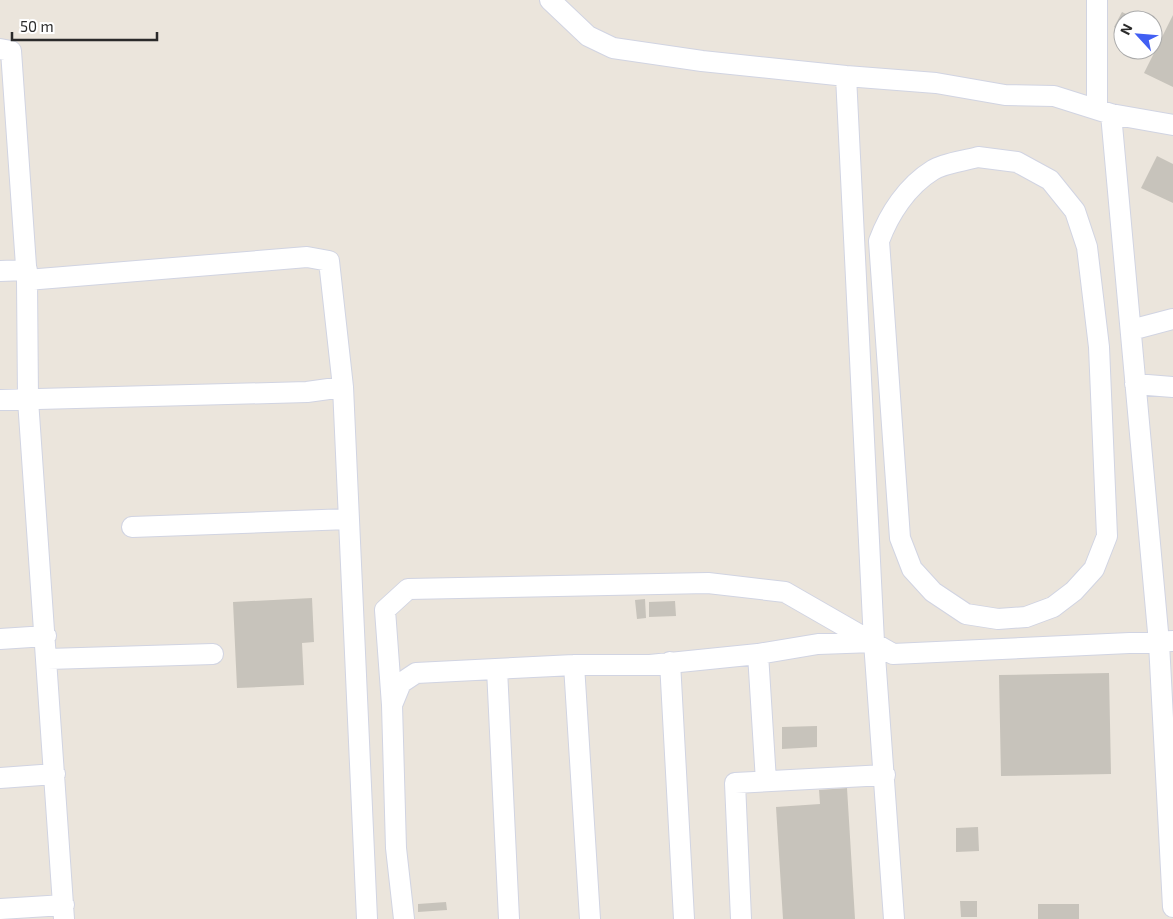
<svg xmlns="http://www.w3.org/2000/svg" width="1173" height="919" viewBox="0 0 1173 919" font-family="'Exo 2',sans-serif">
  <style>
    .building { fill: #c7c3bb }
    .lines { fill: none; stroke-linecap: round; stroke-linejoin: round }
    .minor-casing { stroke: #d1d4e2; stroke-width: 22 }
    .minor { stroke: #fff; stroke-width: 20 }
  </style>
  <rect width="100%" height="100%" fill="#ebe5dc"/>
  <!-- building -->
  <path class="building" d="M1122,12L1128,15L1126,20H1123L1121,31L1114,27Z
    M1173,15V87L1144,73Z
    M1157,156L1173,164V203L1141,188Z
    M312,598L314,642L302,643L304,685L237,688L233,602Z
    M645,599L646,618L637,619L635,600Z
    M675,601L676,616L649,617V602Z
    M1109,673L1111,774L1001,776L999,675Z
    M817,726V747L782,749V727Z
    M847,788L855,919H783L776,807L820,804L819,790Z
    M978,827L979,851L956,852V828Z
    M960,901H977V917H961Z
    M446,902L447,910L418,912V904Z
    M1038,904H1079V919H1038Z"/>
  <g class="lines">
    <defs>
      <path id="minor" d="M550,0L588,36L613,48L702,61L846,76L936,83L1005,95L1054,96L1111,114L1173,125
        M0,49L11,51L27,280L28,400L64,919
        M846,76L874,642L894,919
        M1097,108V0
        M1111,114L1159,643L1173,907
        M978,157L1017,162L1050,180L1075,211L1087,247L1099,347L1107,536L1094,569L1074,591L1053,607L1026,617L998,619L966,614L933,592L912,569L900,538L879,241C889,214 907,186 933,170C944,163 964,161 978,157Z
        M0,271L27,270
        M27,280L307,257L329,261L343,387L367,919
        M1131,330L1173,319
        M1135,384L1173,387
        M0,400L307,392L343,387
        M132,527L349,519
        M0,639L46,636
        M758,654L766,781
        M48,659L213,654
        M670,662L684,919
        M574,665L590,919
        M497,669L509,919
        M392,705L385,610L408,589L708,583L785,592L893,654L1173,641
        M0,778L55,774
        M0,909L64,905
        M404,919L396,848L392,705L401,683L416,673L574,665H650L758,654L818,644L874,642
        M741,919L735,783L885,775"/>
    </defs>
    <!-- minor casing -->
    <use href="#minor" class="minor-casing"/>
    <!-- minor -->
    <use href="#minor" class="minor"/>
  </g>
  <!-- north arrow -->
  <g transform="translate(1138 35) rotate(296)"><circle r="24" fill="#ffffff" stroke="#aaaaaa"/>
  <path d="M0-4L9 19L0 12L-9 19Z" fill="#415ff3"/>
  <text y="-8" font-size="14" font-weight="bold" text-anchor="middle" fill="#2a2a2a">N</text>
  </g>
  <!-- scale -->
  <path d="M12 32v8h145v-8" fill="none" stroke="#2a2a2a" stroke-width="2.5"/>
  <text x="20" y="32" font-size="15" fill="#2a2a2a" stroke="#ffffff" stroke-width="4" paint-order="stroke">50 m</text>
</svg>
